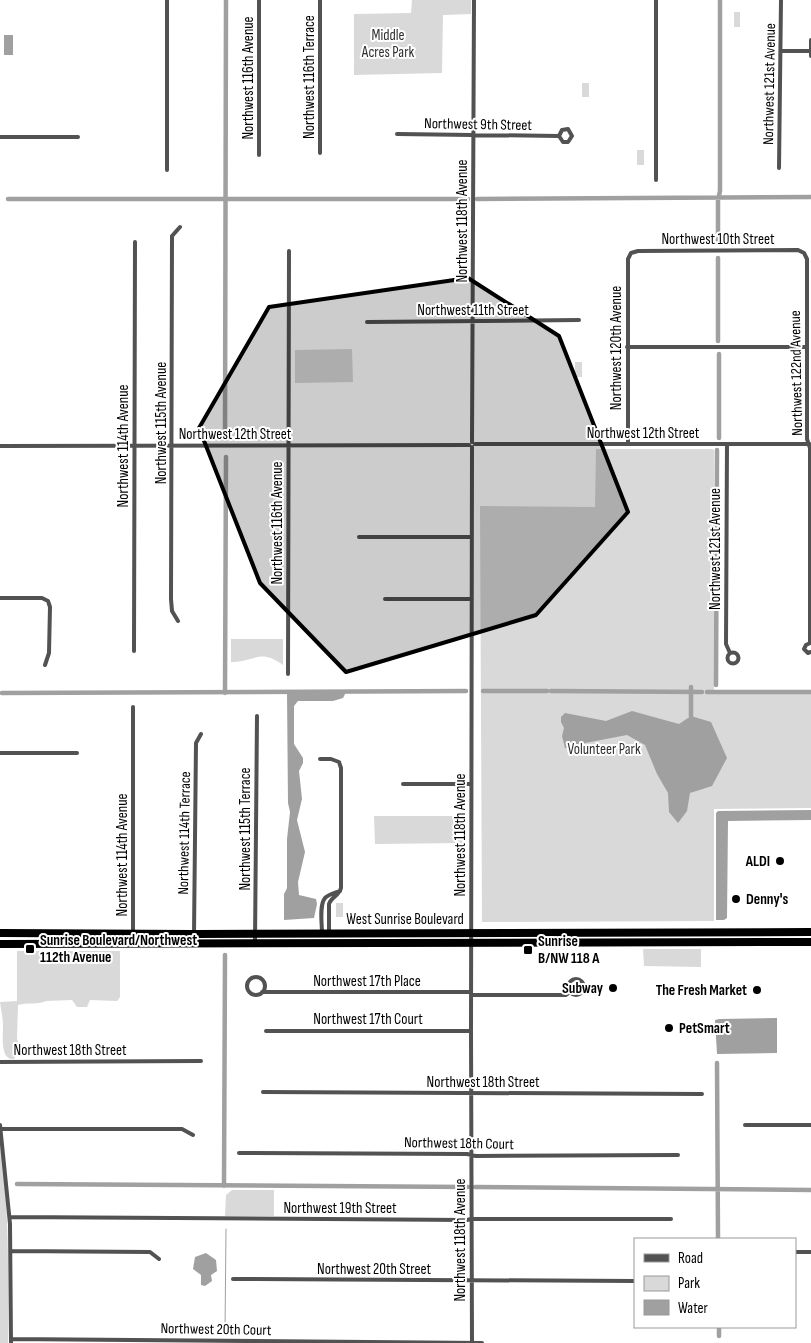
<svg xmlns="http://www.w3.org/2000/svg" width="811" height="1343" viewBox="0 0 811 1343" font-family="'Sofia Sans Condensed',sans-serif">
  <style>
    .green { fill: #d9d9d9 }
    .water { fill: #a0a0a0 }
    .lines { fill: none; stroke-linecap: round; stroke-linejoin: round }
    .stream { stroke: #a0a0a0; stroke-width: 1 }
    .canal { stroke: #a0a0a0; stroke-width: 4.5 }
    .street { stroke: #525252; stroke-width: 4 }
    .highway { stroke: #000; stroke-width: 8 }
    .marked { fill: #000; fill-opacity: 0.2; stroke: #000; stroke-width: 4; stroke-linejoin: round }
    .poi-dot { fill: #000; stroke: #fff; stroke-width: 2 }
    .labels { text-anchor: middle; stroke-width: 4; stroke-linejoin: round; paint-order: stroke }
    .park-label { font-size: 15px; fill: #303030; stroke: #fff }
    .street-label { font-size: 15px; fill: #000; stroke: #fff }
    .poi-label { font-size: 15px; font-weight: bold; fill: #000; stroke: #fff; text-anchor: start }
  </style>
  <rect width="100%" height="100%" fill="#fff"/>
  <!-- green -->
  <path class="green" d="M412,0H471V14L443,15L442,73L354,75V14L411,13Z
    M734,12H740V27H734Z
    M582,83H589V97H582Z
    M637,150H644V165H637Z
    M352,349L353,382L295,383V350Z
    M575,362H582V377H575Z
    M596,449H712L714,450V693L811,692V808L714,809V921L482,922L480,506L595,507Z
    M231,639H283V665C259,648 256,662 231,662Z
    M374,816H463V843L375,844Z
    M336,903H343V917H336Z
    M643,949H701V967L644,966Z
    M17,951H120V997L117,1001L90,1000L87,1007H77L72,1000L46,1001C38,1005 27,1002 18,1005L17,1039L20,1045L19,1051L14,1059C0,1060 3,1037 3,1026C3,1018 1,1010 0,1002L17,1001Z
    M0,1145C10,1210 8,1277 8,1343H0Z
    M232,1190H274V1216H225L226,1195Z"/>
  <!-- water -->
  <path class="water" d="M4,35H13V55H4Z
    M346,692L343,698L333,701H298L294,706V744L303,758V763L299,771L302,799L297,820L305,852L298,882L299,895L316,899L317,904L314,918L284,920V894L287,888V839L290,812L288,803L287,693Z
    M632,711L679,724L691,716L711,722L727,758L712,786L690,793L687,811L678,823L669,812L668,793L657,774L645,745L627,735L585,743L575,748H565L562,736L564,728L561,722V717L565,713L606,721Z
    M811,810V820L728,821L727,918L724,920H716V813L718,811Z
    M777,1018V1053L717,1054L715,1020L719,1019Z
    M206,1253L216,1260L217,1271L211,1275L212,1281L205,1286L201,1285V1275L193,1269L195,1257Z"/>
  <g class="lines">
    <!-- stream -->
    <path class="stream" d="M225,1332L226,1229"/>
    <!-- canal -->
    <path class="canal" d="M8,199H468
      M477,199L811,197
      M718,243V200L720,191V0
      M718,258V341
      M719,354V438
      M225,439L226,0
      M716,685L717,450
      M483,691H547
      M551,691L702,692
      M707,692H811
      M2,693L466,691
      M225,693L226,457
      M691,716V687
      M717,1063L718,1239
      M17,1184L468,1187
      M224,1186L225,955
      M475,1187L811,1190
      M719,1327V1336"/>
    <!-- street -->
    <path class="street" d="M656,0V180
      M811,40V56
      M781,51H810
      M397,134L559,136L563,142H568L572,136L568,129L562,130L559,136
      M0,137H78
      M320,153V0
      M259,155V0
      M779,168L781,0
      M167,170V0
      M367,322L579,320
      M627,347H806
      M472,442L474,0
      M475,444H810
      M628,444V259L631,253L638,251L798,250L804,253L807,259V439L810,448V643
      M727,444L726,644L730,653
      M0,446L469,445
      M359,537H472
      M0,598H42L48,601L50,607L49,653L45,665
      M385,599H472
      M178,621L172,611L171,599L172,236L180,227
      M810,643L806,645L804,649L808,653L811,652
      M134,651L135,242
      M727.5 658a5.5 5.5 0 1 1 11 0a5.5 5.5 0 1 1-11 0Z
      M288,674L289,251
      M0,753H77
      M320,759H331L339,762L341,768V888C339,896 331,897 329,904V933
      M403,784H471
      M322,933C322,924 319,905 325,898C329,894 335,893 340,891
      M194,934L196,743L201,734
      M255,942L257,716
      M133,943V707
      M247 986a9 9 0 1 1 18 0a9 9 0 1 1-18 0Z
      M568 987a8 8 0 1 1 16 0a8 8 0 1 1-16 0Z
      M262,992H471
      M471,995H566L570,992
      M266,1031H471
      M0,1062L201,1061
      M263,1092L702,1094
      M0,1125L10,1224L11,1343
      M745,1125H811
      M0,1129H182L193,1135
      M239,1153L467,1154L476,1156L678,1155
      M10,1217L467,1220L471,1219H671
      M11,1251L150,1252L159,1259
      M795,1252H811
      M233,1279L635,1281
      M11,1339L482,1343
      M472,1343L471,1031L472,447"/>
    <!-- highway -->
    <path class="highway" d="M0,933L194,934L811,932
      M0,944L811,942"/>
  </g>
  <!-- marked area -->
  <path class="marked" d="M468,278L559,336L628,512L536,615L346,672L260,583L199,428L269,307Z"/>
  <!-- markers -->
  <g class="poi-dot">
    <circle cx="780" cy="861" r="5"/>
    <circle cx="736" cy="899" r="5"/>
    <rect x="25" y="944" width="10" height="10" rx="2.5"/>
    <rect x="523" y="945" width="10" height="10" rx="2.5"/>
    <circle cx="613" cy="988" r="5"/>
    <circle cx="757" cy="990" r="5"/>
    <circle cx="669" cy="1028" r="5"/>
  </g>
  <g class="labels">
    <!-- park labels -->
    <g class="park-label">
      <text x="388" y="40">Middle<tspan x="388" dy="17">Acres Park</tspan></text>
      <text x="604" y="754">Volunteer Park</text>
    </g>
    <!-- street labels -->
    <g class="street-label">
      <text transform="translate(309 77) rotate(-90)" y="5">Northwest 116th Terrace</text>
      <text transform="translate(248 78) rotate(-90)" y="5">Northwest 116th Avenue</text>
      <text transform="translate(769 84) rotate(-89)" y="5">Northwest 121st Avenue</text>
      <text transform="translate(478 124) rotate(1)" y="5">Northwest 9th Street</text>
      <text transform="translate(462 221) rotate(-90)" y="5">Northwest 118th Avenue</text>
      <text x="718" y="244">Northwest 10th Street</text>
      <text x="473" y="315">Northwest 11th Street</text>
      <text transform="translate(616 348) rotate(-90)" y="5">Northwest 120th Avenue</text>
      <text transform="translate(796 373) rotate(-91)" y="5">Northwest 122nd Avenue</text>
      <text transform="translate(161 423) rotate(-90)" y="5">Northwest 115th Avenue</text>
      <text x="643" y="438">Northwest 12th Street</text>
      <text x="235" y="439">Northwest 12th Street</text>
      <text transform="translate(123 446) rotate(-90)" y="5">Northwest 114th Avenue</text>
      <text transform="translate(277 523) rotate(-90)" y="5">Northwest 116th Avenue</text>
      <text transform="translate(715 549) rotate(-90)" y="5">Northwest 121st Avenue</text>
      <text transform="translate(245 829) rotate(-90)" y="5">Northwest 115th Terrace</text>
      <text transform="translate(184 833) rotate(-89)" y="5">Northwest 114th Terrace</text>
      <text transform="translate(460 835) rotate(-90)" y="5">Northwest 118th Avenue</text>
      <text transform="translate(122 855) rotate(-90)" y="5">Northwest 114th Avenue</text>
      <text x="405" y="924">West Sunrise Boulevard</text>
      <text x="367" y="986">Northwest 17th Place</text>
      <text x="368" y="1024">Northwest 17th Court</text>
      <text x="70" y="1055">Northwest 18th Street</text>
      <text x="483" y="1087">Northwest 18th Street</text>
      <text transform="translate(459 1143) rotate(1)" y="5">Northwest 18th Court</text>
      <text x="340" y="1213">Northwest 19th Street</text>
      <text transform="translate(460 1240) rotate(-90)" y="5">Northwest 118th Avenue</text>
      <text x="374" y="1274">Northwest 20th Street</text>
      <text transform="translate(216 1329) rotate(1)" y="5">Northwest 20th Court</text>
    </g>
    <!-- poi labels -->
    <g class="poi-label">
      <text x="770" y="866" text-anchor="end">ALDI</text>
      <text x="746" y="904">Denny's</text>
      <text x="40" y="945">Sunrise Boulevard/Northwest<tspan x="40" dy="17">112th Avenue</tspan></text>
      <text x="538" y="946">Sunrise<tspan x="538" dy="17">B/NW 118 A</tspan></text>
      <text x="603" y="993" text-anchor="end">Subway</text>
      <text x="747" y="995" text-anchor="end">The Fresh Market</text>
      <text x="679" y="1033">PetSmart</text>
    </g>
  </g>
  <!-- legend -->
  <rect x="634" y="1238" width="162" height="90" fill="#ffffff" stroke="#999999"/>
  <rect x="644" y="1254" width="25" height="8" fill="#525252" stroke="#999999"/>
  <text x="678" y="1263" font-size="15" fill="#000000">Road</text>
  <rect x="644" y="1276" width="25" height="15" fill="#d9d9d9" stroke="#999999"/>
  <text x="678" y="1288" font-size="15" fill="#000000">Park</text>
  <rect x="644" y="1300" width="25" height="15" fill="#a0a0a0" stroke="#999999"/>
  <text x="678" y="1313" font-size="15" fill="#000000">Water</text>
</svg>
